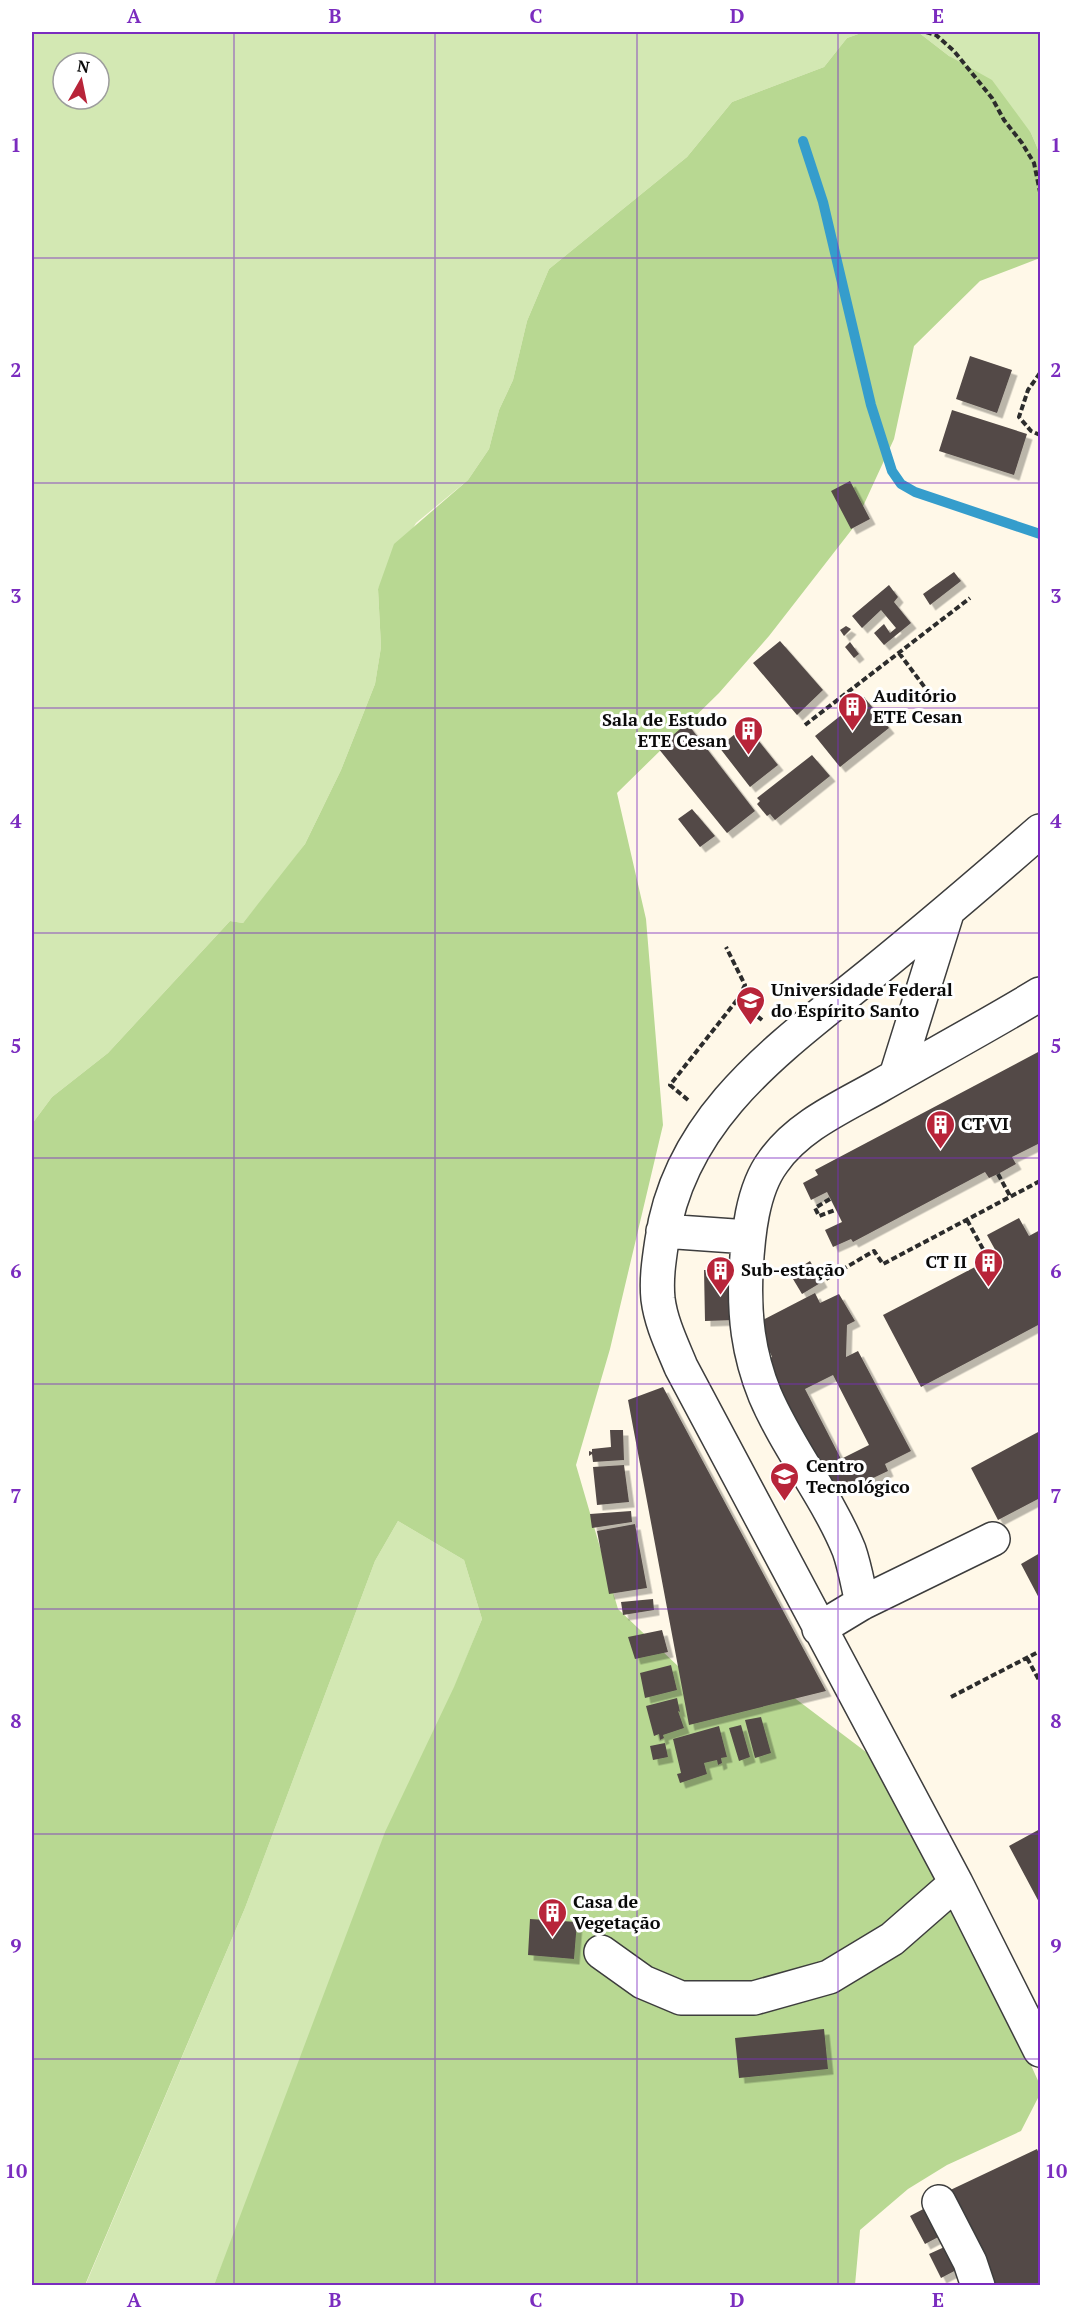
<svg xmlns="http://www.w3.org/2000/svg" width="1072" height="2317" viewBox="0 0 1072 2317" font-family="'PT Serif',serif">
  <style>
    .green { fill: #d3e8b3; fill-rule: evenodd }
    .forest { fill: #b8d892 }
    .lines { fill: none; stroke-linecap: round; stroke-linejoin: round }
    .stream { stroke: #359dcc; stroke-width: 10 }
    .building { fill: #534a47; fill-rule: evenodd; filter: url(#shadow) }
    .minor-casing { stroke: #3d3d3d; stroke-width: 36 }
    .path { stroke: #2c2c2c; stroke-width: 4; stroke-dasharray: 6 3; stroke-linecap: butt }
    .minor { stroke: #fff; stroke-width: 33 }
    .grid { fill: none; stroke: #7b2cbf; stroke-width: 1.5; stroke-opacity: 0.55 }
    .labels { text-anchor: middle; stroke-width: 6; stroke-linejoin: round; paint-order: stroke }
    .poi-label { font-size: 18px; font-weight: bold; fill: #0a0a0a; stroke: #fff; text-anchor: start }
    .neatline { fill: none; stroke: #7b2cbf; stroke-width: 2 }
    .grid-label { font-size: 20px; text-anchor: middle; font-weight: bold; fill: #7b2cbf }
  </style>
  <defs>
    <filter id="shadow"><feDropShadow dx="5.5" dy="5.5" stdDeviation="0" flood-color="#0004"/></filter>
  </defs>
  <rect width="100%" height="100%" fill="#fff8e8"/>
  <!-- green -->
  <path class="green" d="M32,32H864L847,38L824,67L732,102L687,157L549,269L527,321L513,380L499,410L489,449L468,480L416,523L378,589L381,647L375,684L341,770L305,844L277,882L243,923L230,921L108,1053L52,1097L32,1124ZM63,63H99V99H63Z
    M918,32H1040V154L1031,133L949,56Z
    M398,1521L464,1560L482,1619L214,2285L85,2286L245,1908L375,1561Z"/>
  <!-- forest -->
  <path class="forest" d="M864,32H918L949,56L992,80L1031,133L1040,154V258L980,281L914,346L894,439L853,528L769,636L719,693L617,793L646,919L663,1125L610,1349L576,1465L618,1609L701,1688L788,1693L899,1777L1040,2085V2094L1021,2131L947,2165L908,2189L860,2230L855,2285H214L385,1832L454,1687L482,1619L464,1560L398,1521L375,1561L245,1908L85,2285L32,2286V1124L52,1097L108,1053L230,921L243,923L305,844L341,770L375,684L381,647L378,589L394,544L468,480L489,449L499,410L513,380L527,321L549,269L687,157L732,102L824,67L847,38Z"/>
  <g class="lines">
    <!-- stream -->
    <path class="stream" d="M803,141L823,202L871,405L892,471L901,484L915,492L1040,534"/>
  </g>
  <!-- building -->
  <path class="building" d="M970,356L1012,370L997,413L956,399Z
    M952,410L1027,434L1014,475L939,451Z
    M850,481L870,519L851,529L831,491Z
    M954,572L961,581L930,605L923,594Z
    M889,585L898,597L894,602L911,623L884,645L874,633L884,624L890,633L896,628L881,610L862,628L852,616Z
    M846,626L851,629L844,636L840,630Z
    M780,641L823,690L797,715L753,663Z
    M850,642L859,654L854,658L845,647Z
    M864,697L889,728L840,767L815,736Z
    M687,723L755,811L727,833L658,748Z
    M746,725L778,765L750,787L719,747Z
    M812,755L830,776L775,820L770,814L767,816L757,804L760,801L757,798Z
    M692,809L715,836L700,847L678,819Z
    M1040,1051V1143L1012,1157L1016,1164L998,1174L989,1178L985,1172L853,1242L851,1239L833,1247L825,1230L842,1222L827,1192L811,1200L803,1183L818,1175L815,1170Z
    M1019,1218L1029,1236L1040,1230V1324L921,1387L883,1315L998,1255L987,1235Z
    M810,1261L822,1282L802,1294L790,1274Z
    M704,1270H734L735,1320L705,1321Z
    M815,1293L820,1303L839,1294L855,1321L847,1325L846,1357L858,1351L911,1451L885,1464L888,1471L852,1488L849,1481L828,1491L758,1364L772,1357L757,1323ZM833,1375L869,1445L841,1459L805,1389Z
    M663,1387L826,1691L689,1725L628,1400Z
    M610,1430H623L624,1460L593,1462L592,1454L589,1456V1451L592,1452V1449L611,1447Z
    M1040,1431V1498L998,1520L971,1468Z
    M624,1465L629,1502L597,1505L593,1467Z
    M631,1511L632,1522L592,1528L590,1514Z
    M635,1524L647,1588L609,1594L597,1531Z
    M1040,1553V1600L1021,1564Z
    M653,1599L654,1610L623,1615L621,1602Z
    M662,1630L668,1652L635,1659L628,1637Z
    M671,1665L677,1690L645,1698L640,1673Z
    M677,1698L680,1712L678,1711L684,1728L663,1735L664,1738L660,1740L659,1734L654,1736L646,1706Z
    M761,1717L771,1753L755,1758L745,1720Z
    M741,1725L750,1757L739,1761L729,1728Z
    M719,1726L727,1757L721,1758L722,1763L718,1765L717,1760L704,1763L707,1774L680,1783L677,1774L681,1773L673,1739Z
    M665,1743L668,1757L653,1760L650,1746Z
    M1040,1829V1904L1009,1846Z
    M530,1919L577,1922L574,1959L528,1955Z
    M824,2029L828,2069L739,2078L735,2038Z
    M1037,2149L1040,2156V2286H990L944,2193Z
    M931,2205L946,2233L925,2244L910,2216Z
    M951,2244L962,2267L941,2278L929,2254Z"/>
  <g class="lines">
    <defs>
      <path id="minor" d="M1040,831C985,879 929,927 871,974C781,1047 680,1116 662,1240C659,1260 656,1279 658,1299C661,1323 672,1345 681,1367L956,1883L1040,2050
        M896,1076L947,913
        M663,1231L748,1237
        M862,1603C858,1586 855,1567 849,1550C827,1496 788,1449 765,1395C748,1353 744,1315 746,1271C748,1236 752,1190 773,1162C798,1126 842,1107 879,1086C933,1055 987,1026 1040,994
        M819,1629L862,1603L993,1539
        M601,1952L643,1982L681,1998H754L829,1977L892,1939L956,1883
        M939,2202L970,2262L978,2286"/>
    </defs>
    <!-- minor casing -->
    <use href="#minor" class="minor-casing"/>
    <!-- path -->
    <path class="path" d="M926,32L936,35L954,51L992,98L1004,120L1022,143L1034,163L1040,192
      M1040,373L1028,390L1019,417L1031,431L1040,435
      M899,653L935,701
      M805,725L970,598
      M737,1000L762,1020
      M688,1100L670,1085L737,1000L745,985L726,947
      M998,1174L1010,1196
      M830,1199L815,1208L819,1216L835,1210
      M967,1220L989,1260
      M826,1279L874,1251L883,1264L1040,1181
      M1027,1658L1040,1682
      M951,1697L1040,1651"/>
    <!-- minor -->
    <use href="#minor" class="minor"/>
  </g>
  <!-- grid -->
  <path class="grid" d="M234,32V2286M435,32V2286M637,32V2286M838,32V2286M32,258H1040M32,483H1040M32,708H1040M32,933H1040M32,1158H1040M32,1384H1040M32,1609H1040M32,1834H1040M32,2059H1040"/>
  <!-- icons -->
  <defs>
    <symbol id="building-pin" viewBox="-11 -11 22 30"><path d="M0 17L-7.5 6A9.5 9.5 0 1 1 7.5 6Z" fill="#b82439" stroke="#fff"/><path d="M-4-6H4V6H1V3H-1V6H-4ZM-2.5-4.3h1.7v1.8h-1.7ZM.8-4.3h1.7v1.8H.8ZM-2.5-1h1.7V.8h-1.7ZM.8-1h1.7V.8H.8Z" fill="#fff"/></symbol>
    <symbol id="university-pin" viewBox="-11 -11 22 30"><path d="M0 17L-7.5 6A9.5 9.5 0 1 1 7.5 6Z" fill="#b82439" stroke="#fff"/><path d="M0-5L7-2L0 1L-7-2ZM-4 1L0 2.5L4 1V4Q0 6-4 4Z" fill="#fff"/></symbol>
  </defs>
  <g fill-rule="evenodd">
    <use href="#building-pin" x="836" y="690" width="33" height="45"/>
    <use href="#building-pin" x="732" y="714" width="33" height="45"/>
    <use href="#university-pin" x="734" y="984" width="33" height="45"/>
    <use href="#building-pin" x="924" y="1108" width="33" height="45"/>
    <use href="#building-pin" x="972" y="1246" width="33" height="45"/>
    <use href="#building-pin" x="704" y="1254" width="33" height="45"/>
    <use href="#university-pin" x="768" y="1460" width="33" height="45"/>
    <use href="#building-pin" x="536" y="1896" width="33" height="45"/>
  </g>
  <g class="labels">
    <!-- poi labels -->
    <g class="poi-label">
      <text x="873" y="702">Auditório<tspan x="873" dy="21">ETE Cesan</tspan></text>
      <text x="727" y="726" text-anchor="end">Sala de Estudo<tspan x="727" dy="21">ETE Cesan</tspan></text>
      <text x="771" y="996">Universidade Federal<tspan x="771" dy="21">do Espírito Santo</tspan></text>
      <text x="961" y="1130">CT VI</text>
      <text x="967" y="1268" text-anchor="end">CT II</text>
      <text x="741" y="1276">Sub-estação</text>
      <text x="806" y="1472">Centro<tspan x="806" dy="21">Tecnológico</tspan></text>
      <text x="573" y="1908">Casa de<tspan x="573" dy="21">Vegetação</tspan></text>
    </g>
  </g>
  <!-- border -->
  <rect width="1072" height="2317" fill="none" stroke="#ffffff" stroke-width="66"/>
  <!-- north arrow -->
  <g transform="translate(81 81) rotate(9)"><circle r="28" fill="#ffffff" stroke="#9d9d9d" stroke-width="1.5"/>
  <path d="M0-4.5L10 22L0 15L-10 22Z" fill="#b82439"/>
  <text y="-9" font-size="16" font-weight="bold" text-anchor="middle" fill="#0a0a0a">N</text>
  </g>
  <rect x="33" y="33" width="1006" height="2251" class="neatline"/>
  <g class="grid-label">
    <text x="134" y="23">A</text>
    <text x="335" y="23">B</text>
    <text x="536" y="23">C</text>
    <text x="737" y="23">D</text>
    <text x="938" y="23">E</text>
    <text x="16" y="152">1</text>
    <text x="1056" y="152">1</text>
    <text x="16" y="377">2</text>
    <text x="1056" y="377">2</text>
    <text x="16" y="603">3</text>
    <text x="1056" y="603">3</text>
    <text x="16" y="828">4</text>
    <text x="1056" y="828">4</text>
    <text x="16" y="1053">5</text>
    <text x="1056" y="1053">5</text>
    <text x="16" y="1278">6</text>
    <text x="1056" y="1278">6</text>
    <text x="16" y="1503">7</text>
    <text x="1056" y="1503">7</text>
    <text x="16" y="1728">8</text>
    <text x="1056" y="1728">8</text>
    <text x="16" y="1953">9</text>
    <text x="1056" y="1953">9</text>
    <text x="16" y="2178">10</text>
    <text x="1056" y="2178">10</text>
    <text x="134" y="2307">A</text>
    <text x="335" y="2307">B</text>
    <text x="536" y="2307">C</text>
    <text x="737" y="2307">D</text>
    <text x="938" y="2307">E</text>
  </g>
</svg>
